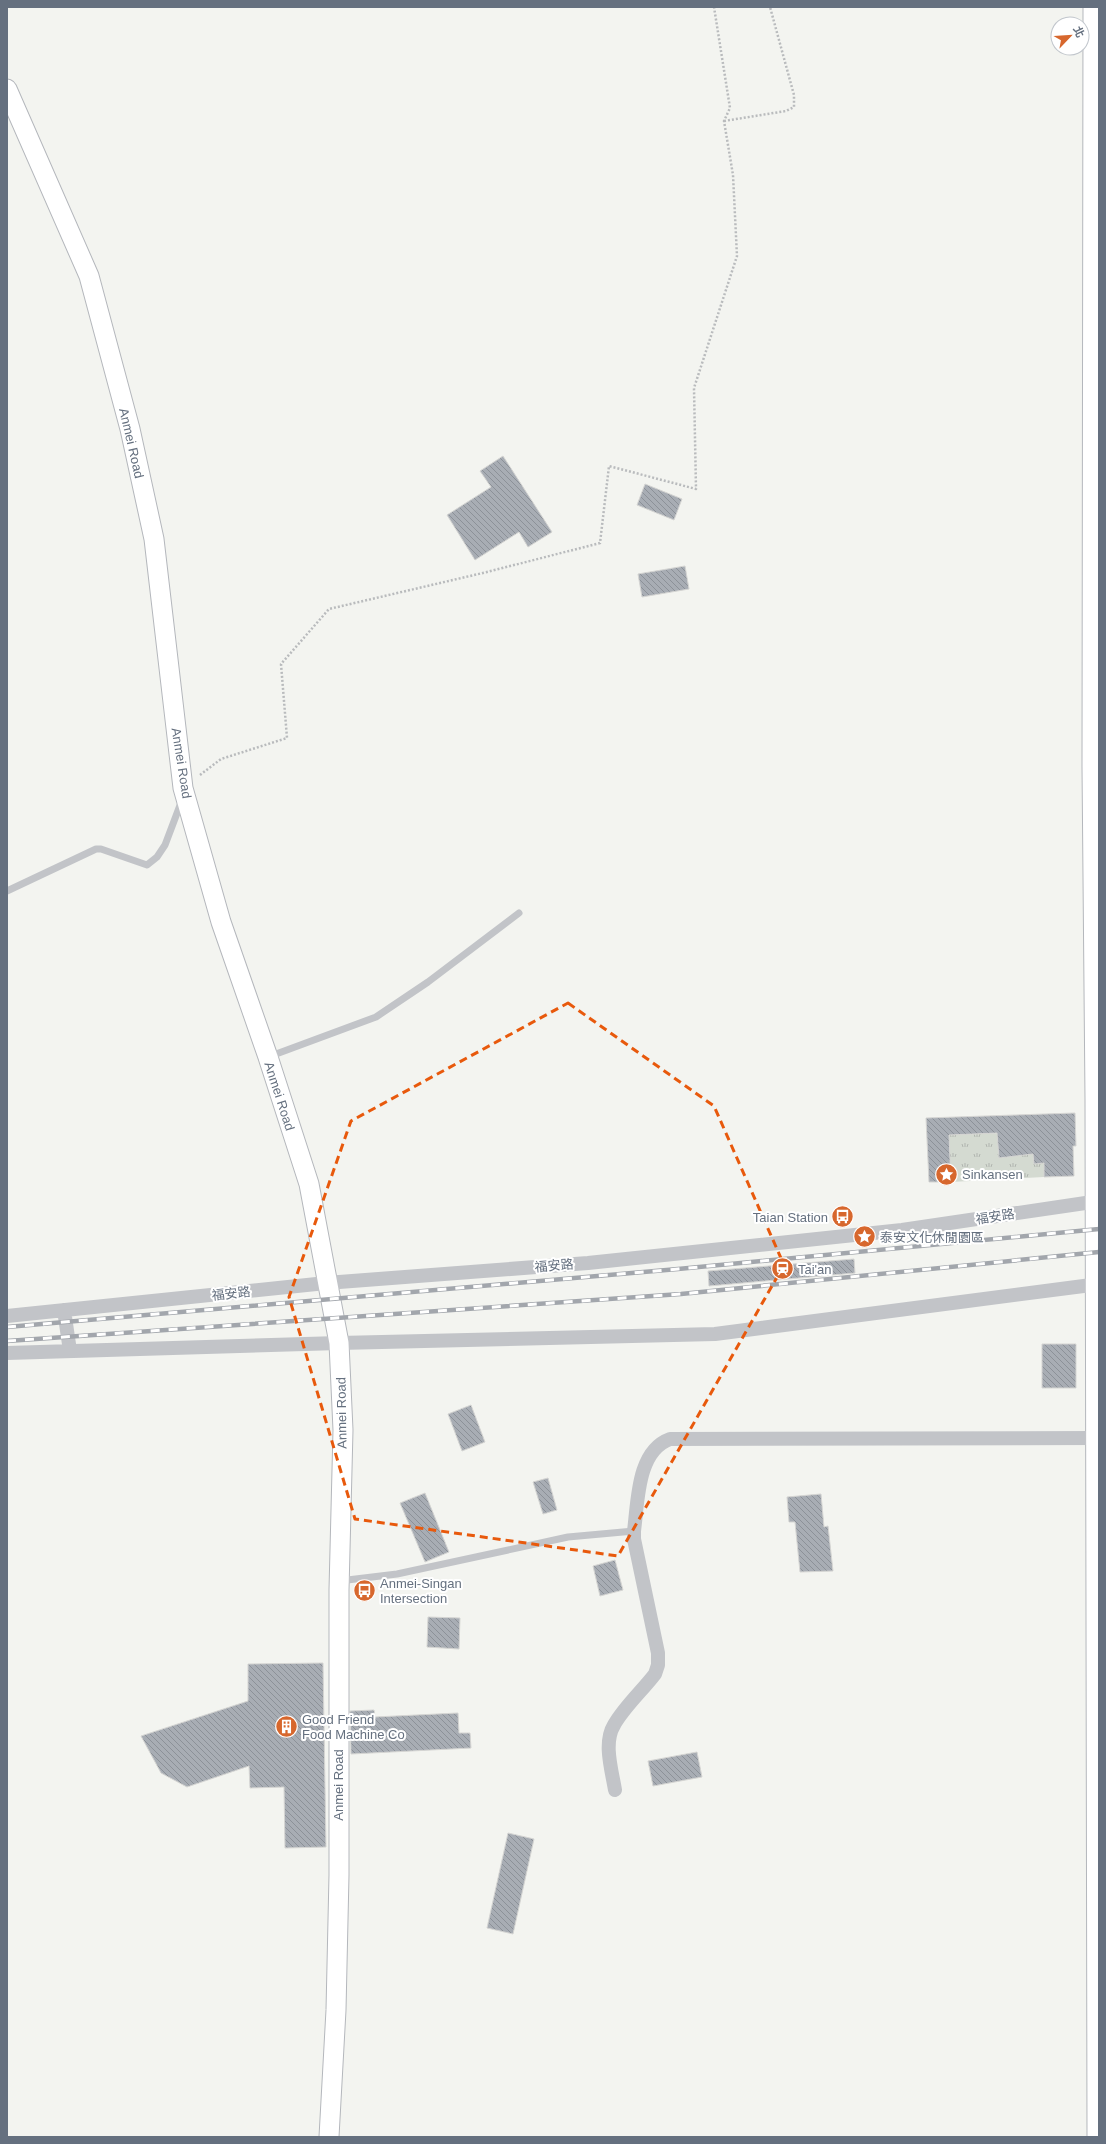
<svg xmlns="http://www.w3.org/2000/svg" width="1106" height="2144" viewBox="0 0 1106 2144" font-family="Arial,'Noto Sans TC',sans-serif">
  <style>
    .park { fill: url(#park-tufts) }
    .building { fill: url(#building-back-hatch); stroke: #d5d5d3 }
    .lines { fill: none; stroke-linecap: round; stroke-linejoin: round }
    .secondary-casing { stroke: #b4b7bc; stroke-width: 21 }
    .path { stroke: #b9bbbd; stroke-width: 2.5; stroke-dasharray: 2 2; stroke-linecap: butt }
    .lane { stroke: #c2c4c8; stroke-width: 7 }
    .street { stroke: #c2c4c8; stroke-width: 14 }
    .secondary { stroke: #fff; stroke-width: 19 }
    .rail-casing { stroke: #a2a6ac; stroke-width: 4.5 }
    .rail { stroke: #fff; stroke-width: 3; stroke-dasharray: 9; stroke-linecap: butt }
    .marked { fill: none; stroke: #e8590c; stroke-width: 3; stroke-dasharray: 8 5; stroke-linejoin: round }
    .labels { text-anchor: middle; stroke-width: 4; stroke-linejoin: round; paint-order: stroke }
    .street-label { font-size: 13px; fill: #65707f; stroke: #fff }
    .poi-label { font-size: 13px; fill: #65707f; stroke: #fff; text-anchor: start }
  </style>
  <defs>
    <pattern id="park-tufts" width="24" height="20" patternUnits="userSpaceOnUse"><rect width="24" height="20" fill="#d4dad1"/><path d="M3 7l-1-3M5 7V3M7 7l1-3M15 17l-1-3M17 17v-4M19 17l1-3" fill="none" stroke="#b0b5af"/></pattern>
    <pattern id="building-back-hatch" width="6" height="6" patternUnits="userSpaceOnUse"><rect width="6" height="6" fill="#a8adb4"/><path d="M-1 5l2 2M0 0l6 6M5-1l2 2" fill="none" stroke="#8c9198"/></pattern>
  </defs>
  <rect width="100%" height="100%" fill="#f3f4f0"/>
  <!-- park -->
  <path class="park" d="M1041,1132L1033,1147L1034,1163H1044V1177L951,1182L949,1135Z"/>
  <!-- building -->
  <path class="building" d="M503,456L552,532L528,547L519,532L475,560L447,515L491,487L480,471Z
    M645,484L682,499L674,520L637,505Z
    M685,566L689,589L642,597L638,574Z
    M1075,1113L1076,1146H1073L1074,1176L1044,1177V1163L1034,1164L1033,1154L999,1158L997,1133L949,1135L951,1182H929L926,1118Z
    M854,1259L855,1273L709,1286L708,1271Z
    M1042,1344H1076V1388H1042Z
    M471,1405L485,1442L462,1451L448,1414Z
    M548,1478L557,1510L543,1514L533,1482Z
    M425,1493L449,1552L425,1562L400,1503Z
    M821,1494L824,1527L828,1526L833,1571L800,1572L795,1522H789L787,1497Z
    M615,1560L623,1590L600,1596L593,1566Z
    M428,1617L460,1618L459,1649L427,1647Z
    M323,1663L326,1847L285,1848L284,1787L250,1788L249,1766L187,1787L161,1773L141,1736L248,1701V1664Z
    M374,1710L375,1717L458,1713L459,1733H470L471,1748L351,1754L350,1711Z
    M697,1752L702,1777L653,1786L648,1761Z
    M508,1833L534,1839L513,1934L487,1928Z"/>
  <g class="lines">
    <defs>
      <path id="secondary" d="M1093,7L1092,767L1095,1099L1097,2137
        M7,89L89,276L130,429L154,539L183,788L221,922L268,1057L309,1184L339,1343L343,1430L339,1590V1875L336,2010L329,2137"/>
    </defs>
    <!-- secondary casing -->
    <use href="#secondary" class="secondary-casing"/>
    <!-- path -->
    <path class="path" d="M724,121L786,111L794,107V95L770,7
      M200,775L221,759L287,738L281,664L329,609L487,572L600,543L609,466L696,489L694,388L737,256L733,175L724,121L730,108L714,7"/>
    <!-- lane -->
    <path class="lane" d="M7,891L96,849H101L147,865L157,857L165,845L182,800
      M268,1057L376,1017L428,982L519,913
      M339,1581L397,1574L568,1537L634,1531"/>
    <!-- street -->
    <path class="street" d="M64,1310L70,1351
      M7,1316L326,1283L588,1263L902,1230L1099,1201
      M7,1353L339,1343L715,1334L1099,1284
      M615,1790C612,1771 603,1743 614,1725C624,1707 642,1691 655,1674L658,1665V1653L634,1539V1531C638,1501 637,1451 670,1439L1095,1438"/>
    <!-- secondary -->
    <use href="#secondary" class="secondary"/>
    <defs>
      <path id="rail" d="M7,1327L678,1269L1099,1229
        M7,1341L681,1294L1099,1252"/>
    </defs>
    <!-- rail casing -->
    <use href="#rail" class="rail-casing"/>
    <!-- rail -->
    <use href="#rail" class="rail"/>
  </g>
  <!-- marked area -->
  <path class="marked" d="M568,1003L714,1106L784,1265L618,1556L355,1519L289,1297L351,1121Z"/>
  <!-- icons -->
  <defs>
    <symbol id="sight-disc" viewBox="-11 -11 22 22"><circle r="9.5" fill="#d7672d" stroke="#fff"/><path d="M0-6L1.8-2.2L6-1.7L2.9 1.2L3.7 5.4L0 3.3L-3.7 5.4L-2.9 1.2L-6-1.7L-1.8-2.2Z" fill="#fff"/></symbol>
    <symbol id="bus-disc" viewBox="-11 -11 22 22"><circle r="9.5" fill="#d7672d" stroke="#fff"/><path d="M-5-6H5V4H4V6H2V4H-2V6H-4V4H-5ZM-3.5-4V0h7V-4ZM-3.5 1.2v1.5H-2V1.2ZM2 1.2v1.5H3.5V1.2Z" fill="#fff"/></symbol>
    <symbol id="station-disc" viewBox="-11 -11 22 22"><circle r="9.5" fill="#d7672d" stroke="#fff"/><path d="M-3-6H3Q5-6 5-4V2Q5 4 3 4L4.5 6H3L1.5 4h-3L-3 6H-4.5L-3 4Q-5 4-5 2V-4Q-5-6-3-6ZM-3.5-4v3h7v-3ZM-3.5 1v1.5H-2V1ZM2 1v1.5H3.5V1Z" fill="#fff"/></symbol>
    <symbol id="building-disc" viewBox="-11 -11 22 22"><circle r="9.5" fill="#d7672d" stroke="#fff"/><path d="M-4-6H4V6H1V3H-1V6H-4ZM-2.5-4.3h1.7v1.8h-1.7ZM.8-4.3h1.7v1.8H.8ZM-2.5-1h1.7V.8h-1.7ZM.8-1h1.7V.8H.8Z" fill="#fff"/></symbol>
  </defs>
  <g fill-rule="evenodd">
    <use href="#sight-disc" x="934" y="1162" width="25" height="25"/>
    <use href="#bus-disc" x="830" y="1204" width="25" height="25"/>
    <use href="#sight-disc" x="852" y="1224" width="25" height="25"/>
    <use href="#station-disc" x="770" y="1256" width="25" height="25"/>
    <use href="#bus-disc" x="352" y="1578" width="25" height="25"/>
    <use href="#building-disc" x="274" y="1714" width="25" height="25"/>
  </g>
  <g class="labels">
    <!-- street labels -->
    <g class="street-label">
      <text transform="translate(132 443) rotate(77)" y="5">Anmei Road</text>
      <text transform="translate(182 763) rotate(81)" y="5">Anmei Road</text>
      <text transform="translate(280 1096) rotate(72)" y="5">Anmei Road</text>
      <text transform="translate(995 1216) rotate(-9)" y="5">福安路</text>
      <text transform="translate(554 1265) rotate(-5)" y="5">福安路</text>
      <text transform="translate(231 1293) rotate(-6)" y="5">福安路</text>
      <text transform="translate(341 1413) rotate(-91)" y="5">Anmei Road</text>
      <text transform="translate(338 1785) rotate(-90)" y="5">Anmei Road</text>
    </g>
    <!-- poi labels -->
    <g class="poi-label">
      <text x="962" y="1179">Sinkansen</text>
      <text x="828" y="1222" text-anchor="end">Taian Station</text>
      <text x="880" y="1242">泰安文化休閒園區</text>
      <text x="798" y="1274">Tai'an</text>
      <text x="380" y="1588">Anmei-Singan<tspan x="380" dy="15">Intersection</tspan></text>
      <text x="302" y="1724">Good Friend<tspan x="302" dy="15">Food Machine Co</tspan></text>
    </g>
  </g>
  <!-- border -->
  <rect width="1106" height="2144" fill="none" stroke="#65707f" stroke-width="16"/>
  <!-- north arrow -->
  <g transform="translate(1070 36) rotate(65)"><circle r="19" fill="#ffffff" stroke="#c1c6cc"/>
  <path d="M0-3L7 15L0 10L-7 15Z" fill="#d7672d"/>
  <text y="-6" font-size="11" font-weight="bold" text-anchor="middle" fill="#65707f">北</text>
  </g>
</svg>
